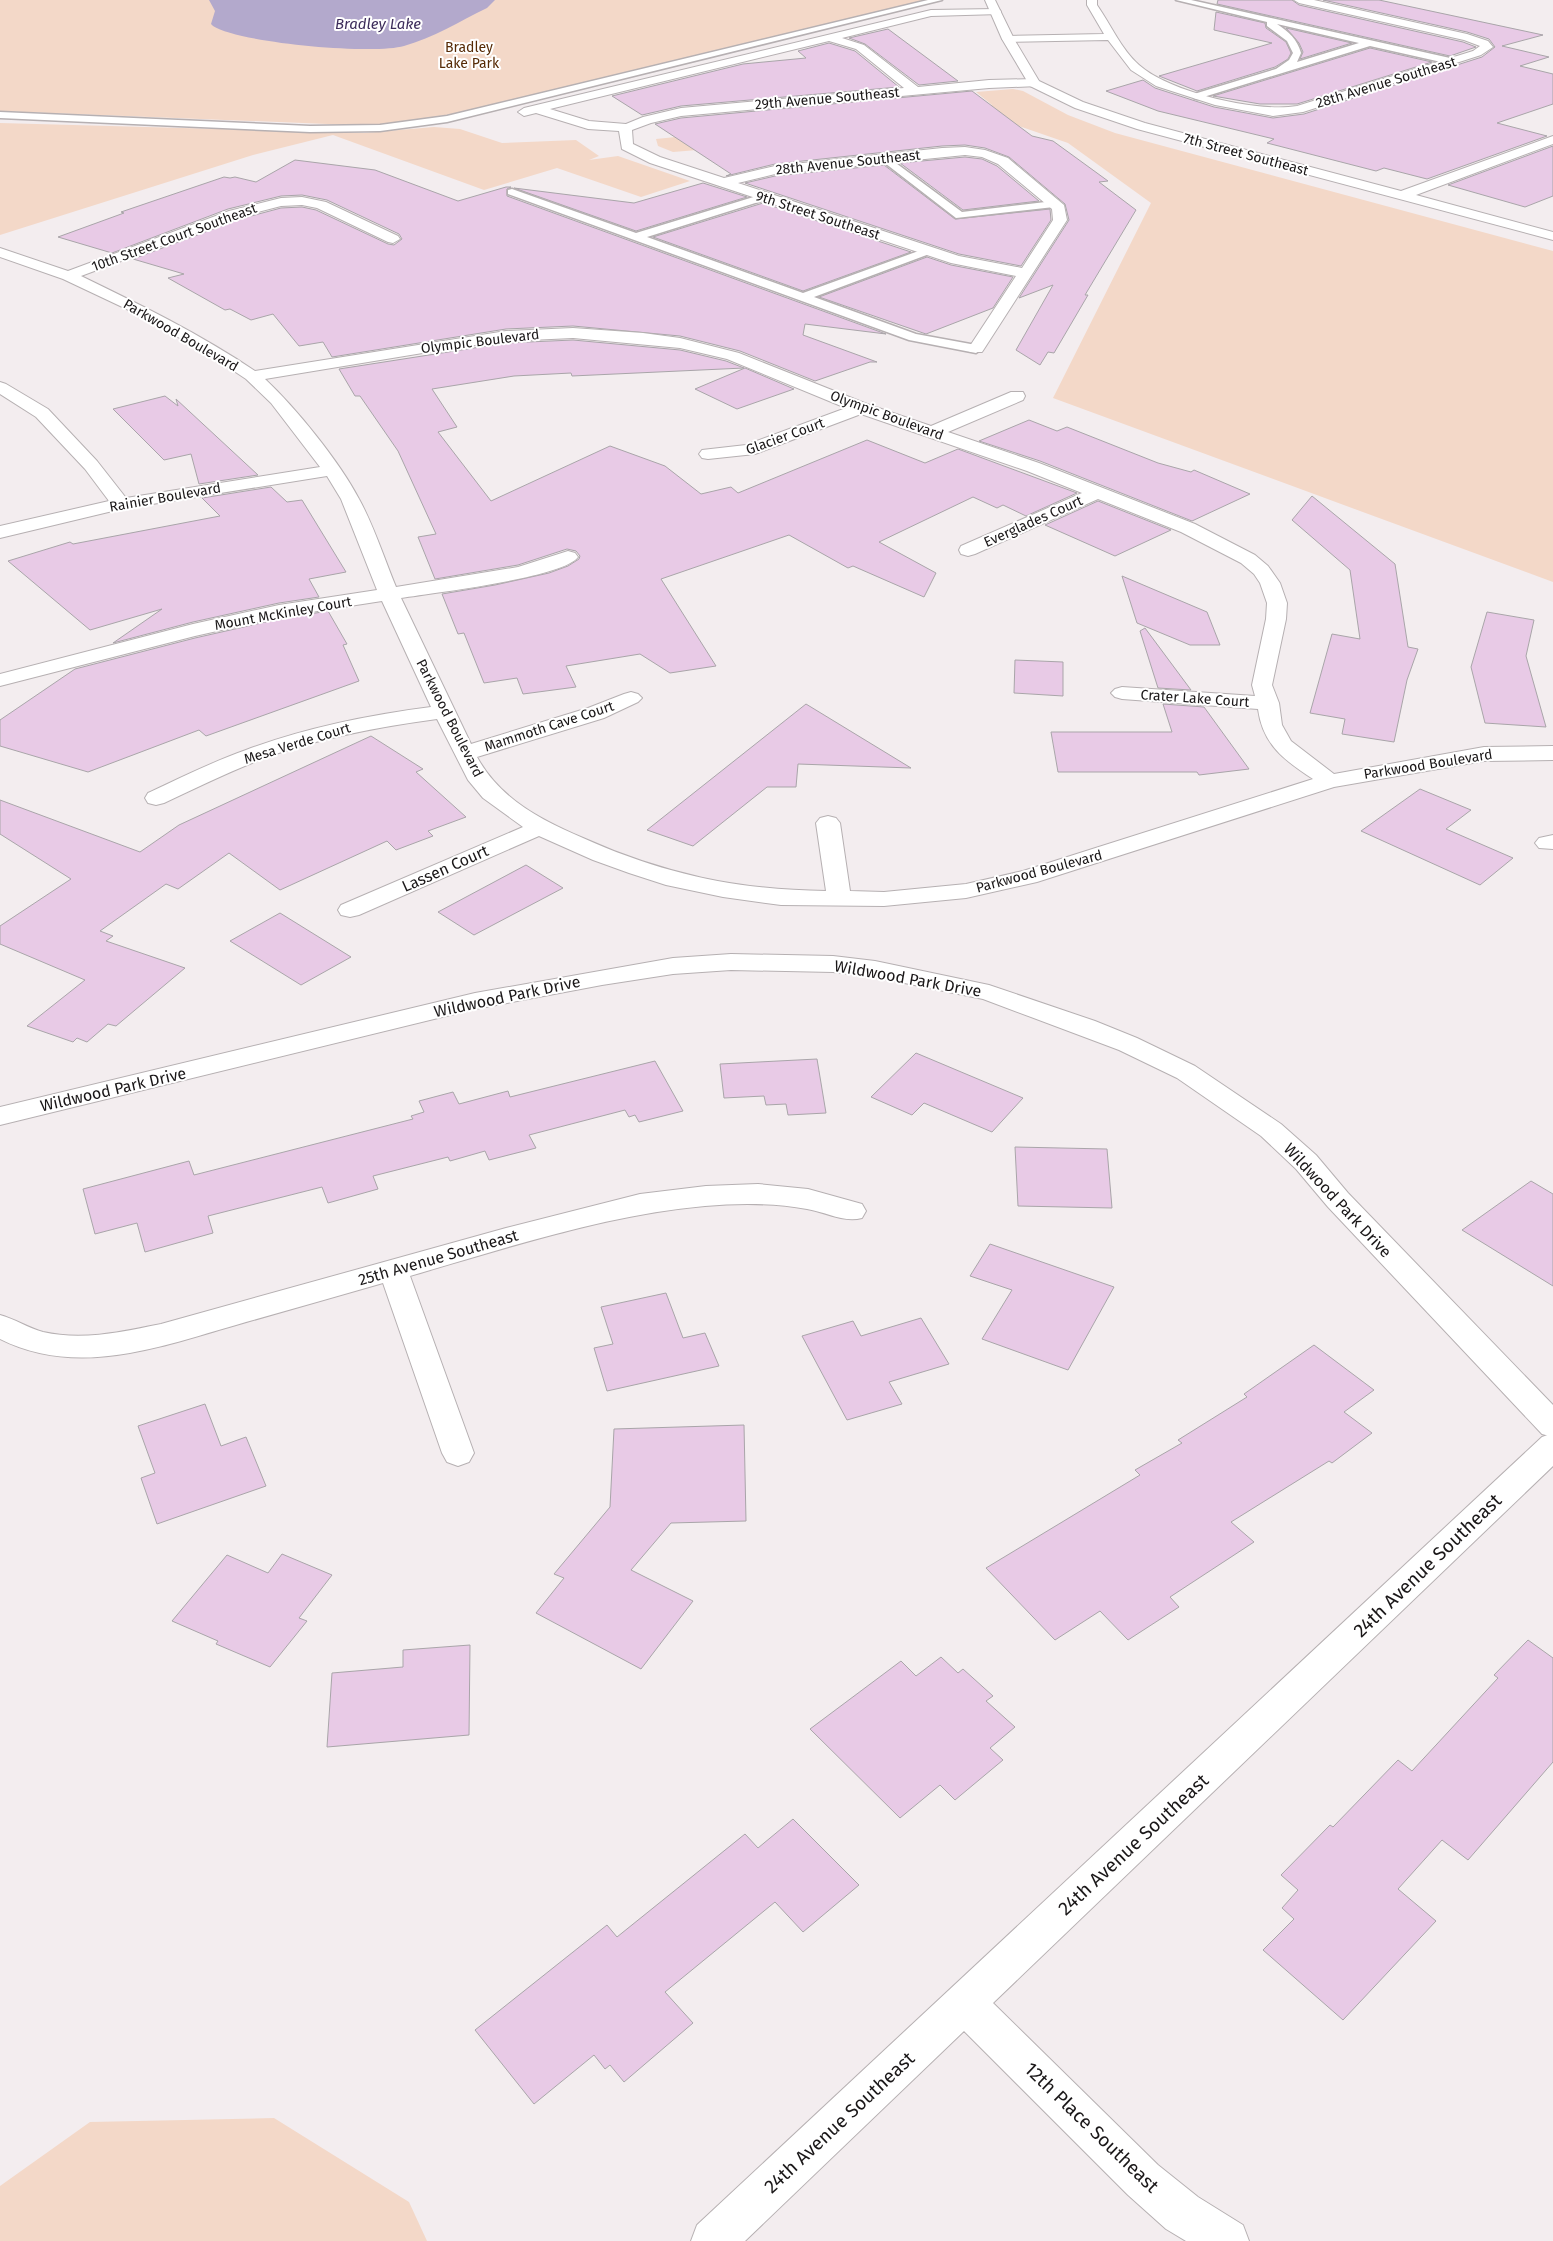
<svg xmlns="http://www.w3.org/2000/svg" width="1553" height="2241" viewBox="0 0 1553 2241" font-family="'Fira Sans',sans-serif">
  <style>
    .green { fill: #f3d8c8 }
    .water { fill: #b3a9cc }
    .building { fill: #e8cae6; stroke: #a9a5a9 }
    .lines { fill: none; stroke-linecap: round; stroke-linejoin: round }
    .service-casing { stroke: #b6b0b2; stroke-width: 3 }
    .minor-casing { stroke: #b6b0b2; stroke-width: 2 }
    .tertiary-casing { stroke: #b6b0b2; stroke-width: 2 }
    .service { fill: #fff; fill-rule: evenodd }
    .minor { fill: #fff; fill-rule: evenodd }
    .tertiary { fill: #fff; fill-rule: evenodd }
    .labels { text-anchor: middle; stroke-width: 4; stroke-linejoin: round; paint-order: stroke }
    .far-park-label { font-size: 14px; fill: #562a05; stroke: #fff }
    .far-street-label { font-size: 14px; fill: #1a1718; stroke: #fff }
    .far-water-label { font-size: 15px; font-style: italic; fill: #3d2d5b; stroke: #fff }
    .street-label { font-size: 16px; fill: #1a1718; stroke: #fff }
    .near-street-label { font-size: 19px; fill: #1a1718; stroke: #fff }
  </style>
  <rect width="100%" height="100%" fill="#f3edef"/>
  <!-- green -->
  <path class="green" d="M0,0H930L471,111L389,124L352,125L0,111Z
    M1013,89L1023,91L1068,115L1115,133L1553,251V582L1053,398L1151,203L1068,143L1013,124L673,152L658,146L656,139L992,105L976,92Z
    M0,123L364,133L434,127L460,129L502,143L576,140L599,156L589,160L618,156L690,181L641,197L557,168L484,190L333,135L253,155L0,235Z
    M274,2118L409,2202L427,2241H0V2186L90,2122Z"/>
  <!-- water -->
  <path class="water" d="M209,0H495L487,8C460,21 433,38 404,46C373,55 239,43 213,26L211,24L215,11Z"/>
  <!-- building -->
  <path class="building" d="M1218,0H1292L1299,5L1463,42L1476,47L1450,56L1217,4Z
    M1323,0H1379L1543,35L1502,46L1549,57L1520,66L1553,74V104L1497,123L1547,136L1427,179L1384,168L1376,171L1267,143L1274,139L1158,111L1106,91L1143,80L1155,88L1214,107L1273,118L1304,114L1482,57L1495,47L1489,39L1467,32Z
    M1216,12L1265,23L1266,28L1286,42L1291,53L1288,59L1275,67L1197,91L1159,76L1272,43L1214,30Z
    M1286,28L1352,43L1300,59L1303,52L1299,43Z
    M888,29L958,81L919,85L865,44L849,38Z
    M829,43L855,51L899,87L681,106L642,115L612,96L743,64L806,58L798,51Z
    M1370,48L1432,62L1297,104H1260L1213,96Z
    M972,91L1032,136L1053,141L1108,181L1099,182L1136,210L1085,295H1088L1054,353L1048,352L1040,365L1016,350L1053,285L1019,298L1069,220L1065,204L1009,157L985,148L965,145L942,146L775,164L726,176L731,174L655,124L681,118Z
    M1553,146V196L1525,207L1448,185Z
    M965,157L982,159L997,166L1039,201L963,210L900,163Z
    M295,160L375,170L458,201L506,187H511L507,189V196L886,334L805,324L803,335L877,362H870L815,381L740,351L680,336L573,326L506,329L332,357L323,342L299,346L273,314L251,320L230,309L225,310L168,278L184,274L133,259L240,219L281,208L302,207L316,210L388,244L394,245L402,239L399,234L327,200L302,195L281,196L228,209L112,253L58,237L124,213L121,212L224,177L230,178L235,177L256,182Z
    M884,165L955,219L1050,209L1051,220L1021,266L959,254L745,183L775,176Z
    M703,183L747,197L636,231L514,188L634,203Z
    M763,203L911,252L803,291L653,237Z
    M927,257L951,265L1013,277L993,308L926,334L819,297Z
    M573,340L680,350L726,361L744,368L572,376L571,373L514,376L432,389L457,427L438,432L491,501L610,446L665,466L701,494L731,487L738,493L867,440L925,463L958,449L1077,493L1026,516L1003,505L997,508L973,497L879,542L936,573L924,597L853,566L848,568L789,535L661,579L716,666L670,673L640,654L566,666L576,687L523,694L517,678L484,683L464,633L458,634L442,594L495,585L549,573L568,566L579,559L580,556L576,551L567,549L518,565L435,579L418,537L436,534L398,451L360,396H355L339,369L506,343Z
    M745,368L794,389L737,409L695,389Z
    M165,396L178,406L176,399L258,475L199,484L191,454L164,460L113,409Z
    M1029,420L1057,431L1067,427L1158,463L1191,472L1194,470L1250,494L1192,521L1040,461L979,441Z
    M271,487L287,502L302,500L346,572L309,579L319,597L279,603L193,622L113,643L162,609L90,630L8,561L70,542L73,544L220,516L202,498Z
    M1312,496L1395,564L1408,647L1418,649L1407,680L1394,742L1342,734L1345,719L1310,713L1332,634L1360,639L1350,570L1292,520Z
    M1098,501L1171,530L1115,556L1045,525Z
    M1122,576L1207,612L1220,645H1190L1137,623Z
    M328,611L347,644L343,645L359,681L206,736L199,730L88,772L0,746V720L75,669L195,638L279,619Z
    M1487,612L1534,620L1526,656L1546,727L1485,723L1471,667Z
    M1145,628L1191,690L1158,688L1140,631Z
    M1015,660L1063,662V696L1014,693Z
    M806,704L911,768L798,764L796,787H767L693,846L647,830Z
    M1163,704L1204,707L1249,769L1199,775L1197,772H1058L1051,732H1172Z
    M371,736L423,769L416,772L466,817L428,831L433,836L396,850L387,841L280,890L229,853L178,889L166,884L100,931L113,936L106,941L185,968L116,1026L108,1024L87,1042L77,1038L73,1042L27,1026L85,980L0,944V926L71,879L0,834V800L140,852L179,825Z
    M1420,789L1471,810L1446,829L1513,858L1480,885L1361,831Z
    M526,865L563,888L474,935L438,912Z
    M280,913L351,957L301,985L230,941Z
    M916,1053L1023,1098L992,1132L924,1103L912,1115L871,1097Z
    M817,1059L826,1113L788,1115L786,1104L766,1105L764,1096L724,1098L720,1064Z
    M655,1061L683,1111L639,1122L635,1115L629,1117L625,1110L529,1135L536,1148L489,1160L485,1151L450,1161L448,1157L373,1176L378,1189L328,1203L322,1187L208,1216L213,1233L145,1252L137,1223L95,1234L83,1189L189,1161L194,1175L413,1119L411,1116L424,1112L419,1101L453,1092L459,1104L508,1091L510,1097Z
    M1015,1147L1107,1149L1112,1208L1018,1206Z
    M1531,1181L1553,1194V1286L1462,1230Z
    M990,1244L1114,1287L1068,1370L982,1339L1012,1290L970,1276Z
    M666,1293L683,1338L705,1333L719,1366L607,1391L594,1348L613,1344L601,1307Z
    M921,1318L949,1364L889,1382L902,1404L847,1420L802,1336L853,1321L861,1336Z
    M1314,1345L1374,1390L1344,1412L1372,1433L1332,1463L1329,1461L1231,1522L1254,1542L1170,1597L1179,1607L1128,1640L1100,1611L1055,1640L986,1568L1140,1475L1135,1470L1182,1443L1178,1440L1247,1397L1244,1394Z
    M205,1404L221,1446L246,1437L266,1486L157,1524L141,1478L155,1473L138,1426Z
    M744,1425L746,1521L671,1523L631,1570L693,1601L641,1669L536,1613L564,1578L554,1574L610,1507L614,1429Z
    M282,1554L332,1575L299,1618L307,1621L270,1667L216,1644L218,1641L172,1621L227,1555L268,1573Z
    M1528,1640L1553,1658V1762L1468,1860L1442,1840L1398,1889L1436,1921L1343,2020L1263,1950L1294,1919L1282,1908L1298,1890L1281,1875L1330,1825L1333,1827L1398,1760L1412,1771L1498,1678L1494,1675Z
    M470,1645L469,1735L327,1747L332,1673L403,1667V1650Z
    M941,1657L958,1673L963,1669L993,1696L986,1701L1015,1727L990,1748L1003,1760L955,1800L940,1785L900,1818L810,1729L901,1661L916,1676Z
    M793,1819L859,1885L803,1932L775,1902L665,1992L693,2023L624,2082L610,2065L605,2069L594,2055L534,2104L475,2030L607,1925L617,1937L745,1834L758,1848Z"/>
  <g class="lines">
    <defs>
      <path id="service" d="M928,0H942L447,122L380,131L310,132L0,118V112L310,126L380,125L447,116Z
        M1176,0H1191L1450,58L1454,61L1450,64L1370,46L1197,99L1194,98V94L1276,69L1289,60L1293,53L1287,41L1267,26V22ZM1277,24L1359,43L1297,62L1301,53C1297,39 1289,32 1277,24Z
        M885,155L962,212L1054,201L1059,204L1054,207L956,218L881,160L880,158Z
        M512,189L636,233L760,195H768V199L647,237L803,293L924,249H932L934,251L932,253L814,297L916,334L976,345L982,349L976,353L909,340L508,194V190Z"/>
      <path id="minor" d="M1087,0H1097V5C1111,25 1121,49 1139,65C1169,92 1257,113 1297,106L1473,51L1480,46L1464,40L1299,3L1294,0H1314L1467,34L1488,41L1493,47L1481,55L1303,112L1273,116L1215,105L1156,86L1131,70L1108,40L1008,42L1002,39L1008,36L1104,34L1087,5Z
        M996,9L1000,10L1001,12L1000,14L931,16L842,38L864,45L918,87L989,80L1034,79L1038,80L1040,83L1038,86L989,88L681,116L651,123L632,130L633,144L660,157L724,178L775,166L942,148L965,147L985,150L1008,158L1064,205L1067,220L984,349L982,352H970L968,349L1016,276L951,263L650,163L622,149L619,131L588,129L536,113L524,116L518,112L524,108L931,10ZM829,41L856,49L904,88L681,108L643,117L626,124L589,121L550,109ZM965,155L982,157L998,164L1052,209L1053,220L1022,268L959,256L738,183L775,174Z
        M302,197L326,202L398,236L400,239L393,243L388,242L317,208L302,205L281,206L239,217L81,276C141,305 200,334 255,371L506,331L573,328L643,333L680,338L739,353L867,404L931,426L1011,392H1023L1025,396L1023,400L948,432L1039,463L1195,524L1255,555L1268,566L1280,583L1287,603L1286,619L1272,685L1279,703L1282,725L1291,741L1334,774L1484,747L1553,746V760L1484,761L1334,787L1037,882L966,898L884,906L781,905L723,897L666,885L629,873L593,860L539,836L359,915L350,917L341,915L338,910L341,905L523,827L483,798L468,780L437,719C377,727 318,738 262,759C228,772 196,788 164,803L156,805L148,803L145,798L148,793C180,778 212,762 246,750C305,728 368,715 431,707L382,601L279,617L195,636L0,686V674L193,624L279,605L377,590L341,499L327,476L121,509L0,538V526L109,501L85,469L36,417L0,394V382L6,384L48,409L97,461L126,498L320,467L271,403L246,379L210,355L135,313L63,279L0,257V248L68,271L229,211L281,198ZM573,338L680,348L727,359L846,408L746,445L702,450L699,454L702,458L708,459L755,454L861,414L1027,471L1082,493L961,546L959,550L961,554L968,556L975,554L1098,499L1181,532L1241,563L1254,574L1260,583L1267,603L1266,619L1252,685L1255,696L1122,687L1115,689L1111,693L1115,697L1122,699L1258,709C1263,745 1284,760 1313,779L1023,871L966,884L884,892L850,891L840,823L836,818L828,816L820,818L816,823L826,891C738,890 663,874 583,838C541,820 500,799 477,757L604,718L638,702L642,698L638,694L631,692L624,694L588,708L471,744L401,598C431,593 563,578 578,557L575,553L568,551L518,567L396,587C384,558 374,526 359,499C339,461 296,408 265,379L453,348L506,341Z
        M1553,835V849L1539,848L1535,843L1539,838Z
        M758,1184L808,1189L862,1204L866,1211L862,1218C844,1223 826,1212 807,1209C774,1203 739,1203 705,1206C605,1215 506,1248 410,1276L474,1453L469,1462L458,1466L447,1462L442,1453L383,1283C334,1297 285,1311 236,1325C159,1347 77,1378 0,1339V1315C15,1319 28,1328 43,1332C82,1341 122,1332 161,1324L506,1228L640,1194L706,1186Z
        M1553,1433V1466L993,2003L1158,2165L1198,2197L1243,2225L1249,2241H1186L1166,2229L1128,2195L964,2031L745,2241H691L697,2225L1542,1437Z"/>
      <path id="tertiary" d="M985,0H995L1014,39L1039,81L1083,102L1145,123L1401,191L1553,136V144L1416,195L1553,232V240L1137,129L1075,108L1030,86L1002,39Z
        M731,954L833,956L875,961L989,985L1095,1021L1137,1038L1195,1066L1281,1124L1316,1155L1348,1193L1553,1405V1437L1542,1434L1328,1207L1296,1169L1261,1136L1177,1078L1119,1050L983,999L875,977L833,972L731,970L673,974L602,985L475,1009L0,1125V1107L475,993L673,958Z"/>
    </defs>
    <!-- service casing -->
    <use href="#service" class="service-casing"/>
    <!-- minor casing -->
    <use href="#minor" class="minor-casing"/>
    <!-- tertiary casing -->
    <use href="#tertiary" class="tertiary-casing"/>
    <!-- service -->
    <use href="#service" class="service"/>
    <!-- minor -->
    <use href="#minor" class="minor"/>
    <!-- tertiary -->
    <use href="#tertiary" class="tertiary"/>
  </g>
  <g class="labels">
    <!-- far-park labels -->
    <g class="far-park-label">
      <text x="469" y="52">Bradley<tspan x="469" dy="16">Lake Park</tspan></text>
    </g>
    <!-- far-street labels -->
    <g class="far-street-label">
      <text transform="translate(1386 82) rotate(-17)" y="5">28th Avenue Southeast</text>
      <text transform="translate(827 98) rotate(-5)" y="5">29th Avenue Southeast</text>
      <text transform="translate(1246 154) rotate(15)" y="5">7th Street Southeast</text>
      <text transform="translate(848 162) rotate(-6)" y="5">28th Avenue Southeast</text>
      <text transform="translate(818 215) rotate(18)" y="5">9th Street Southeast</text>
      <text transform="translate(174 237) rotate(-20)" y="5">10th Street Court Southeast</text>
      <text transform="translate(181 335) rotate(30)" y="5">Parkwood Boulevard</text>
      <text transform="translate(480 341) rotate(-7)" y="5">Olympic Boulevard</text>
      <text transform="translate(887 415) rotate(20)" y="5">Olympic Boulevard</text>
      <text transform="translate(785 436) rotate(-20)" y="5">Glacier Court</text>
      <text transform="translate(165 497) rotate(-10)" y="5">Rainier Boulevard</text>
      <text transform="translate(1033 521) rotate(-24)" y="5">Everglades Court</text>
      <text transform="translate(283 613) rotate(-10)" y="5">Mount McKinley Court</text>
      <text transform="translate(1195 698) rotate(4)" y="5">Crater Lake Court</text>
      <text transform="translate(450 718) rotate(63)" y="5">Parkwood Boulevard</text>
      <text transform="translate(549 726) rotate(-18)" y="5">Mammoth Cave Court</text>
      <text transform="translate(297 743) rotate(-17)" y="5">Mesa Verde Court</text>
      <text transform="translate(1428 764) rotate(-9)" y="5">Parkwood Boulevard</text>
      <text transform="translate(1039 871) rotate(-15)" y="5">Parkwood Boulevard</text>
    </g>
    <!-- far-water labels -->
    <g class="far-water-label">
      <text x="378" y="29">Bradley Lake</text>
    </g>
    <!-- street labels -->
    <g class="street-label">
      <text transform="translate(445 868) rotate(-24)" y="6">Lassen Court</text>
      <text transform="translate(908 978) rotate(10)" y="6">Wildwood Park Drive</text>
      <text transform="translate(507 996) rotate(-12)" y="6">Wildwood Park Drive</text>
      <text transform="translate(113 1089) rotate(-13)" y="6">Wildwood Park Drive</text>
      <text transform="translate(1338 1200) rotate(47)" y="6">Wildwood Park Drive</text>
      <text transform="translate(438 1257) rotate(-16)" y="6">25th Avenue Southeast</text>
    </g>
    <!-- near-street labels -->
    <g class="near-street-label">
      <text transform="translate(1427 1565) rotate(-44)" y="7">24th Avenue Southeast</text>
      <text transform="translate(1133 1844) rotate(-43)" y="7">24th Avenue Southeast</text>
      <text transform="translate(839 2122) rotate(-43)" y="7">24th Avenue Southeast</text>
      <text transform="translate(1092 2127) rotate(44)" y="7">12th Place Southeast</text>
    </g>
  </g>
</svg>
